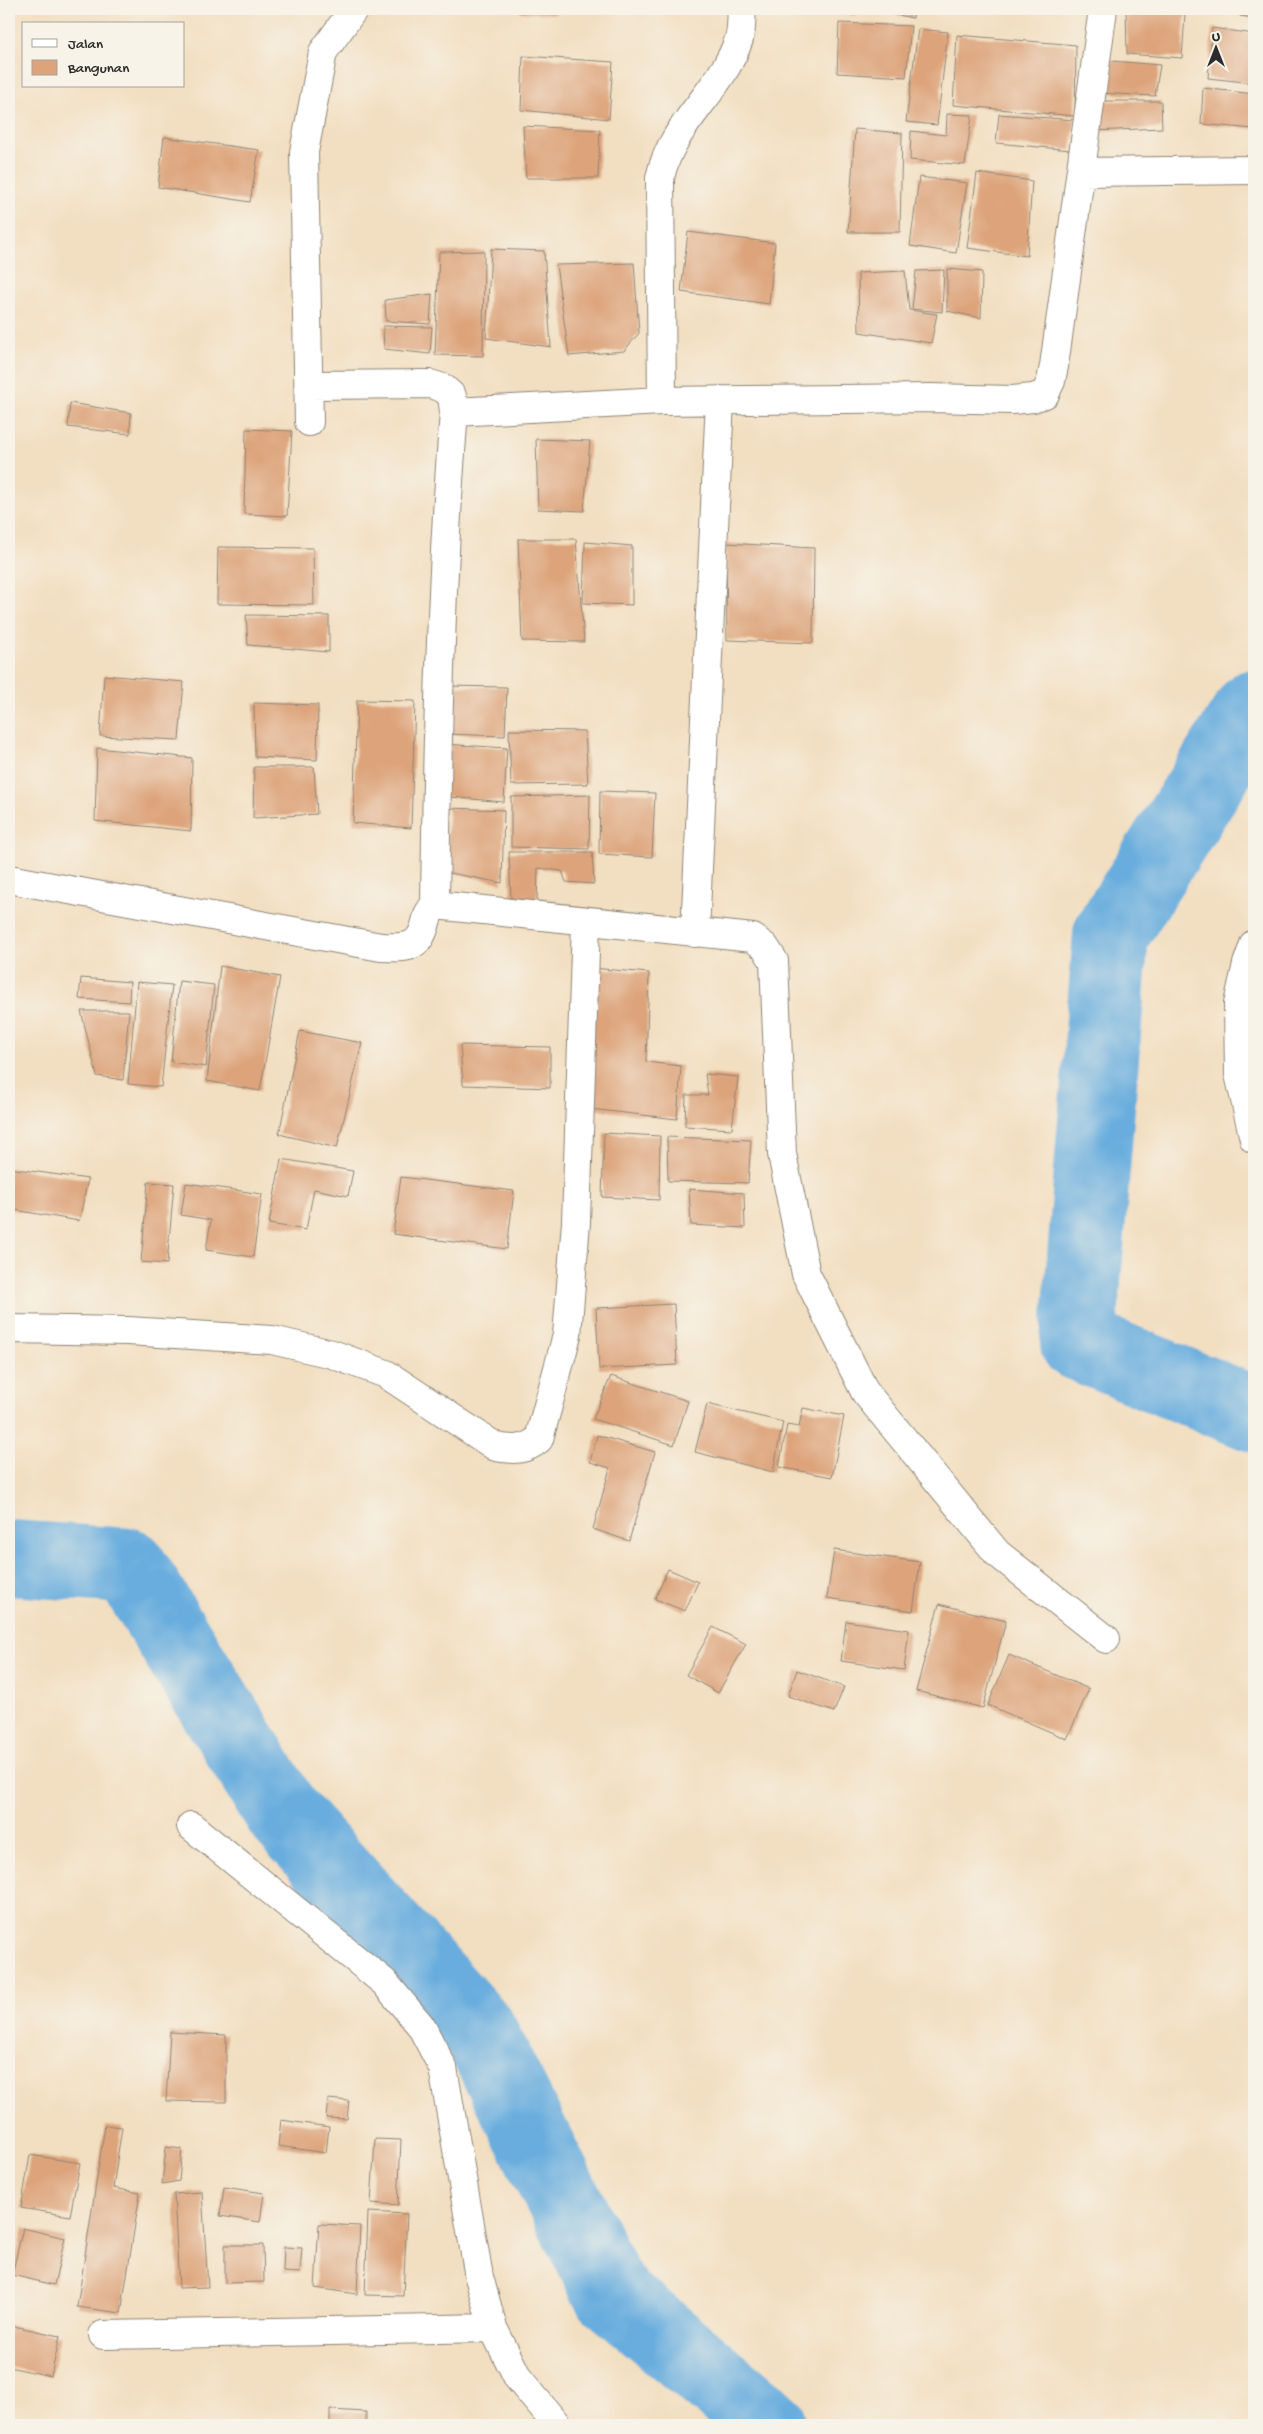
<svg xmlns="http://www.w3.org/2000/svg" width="1263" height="2434" viewBox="0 0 1263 2434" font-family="'Gochi Hand',sans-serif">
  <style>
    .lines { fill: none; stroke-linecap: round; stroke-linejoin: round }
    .river { stroke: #69adde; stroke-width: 76 }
    .building { fill: #dda47c }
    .minor-casing { stroke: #8e8476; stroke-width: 30 }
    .minor { stroke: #fff; stroke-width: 28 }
  </style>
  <rect width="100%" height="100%" fill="#f7f3e8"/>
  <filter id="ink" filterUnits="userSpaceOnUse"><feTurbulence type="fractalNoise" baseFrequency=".02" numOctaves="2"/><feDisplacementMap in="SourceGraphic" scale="10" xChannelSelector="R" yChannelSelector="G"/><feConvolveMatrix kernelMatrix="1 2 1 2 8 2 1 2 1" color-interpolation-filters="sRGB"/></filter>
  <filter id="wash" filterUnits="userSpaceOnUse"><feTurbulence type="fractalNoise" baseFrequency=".0096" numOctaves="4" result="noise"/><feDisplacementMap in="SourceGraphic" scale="20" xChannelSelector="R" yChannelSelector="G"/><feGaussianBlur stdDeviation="1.12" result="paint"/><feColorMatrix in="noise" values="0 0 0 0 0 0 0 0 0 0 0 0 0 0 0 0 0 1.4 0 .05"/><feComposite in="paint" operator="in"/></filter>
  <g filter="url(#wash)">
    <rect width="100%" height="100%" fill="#f2dec0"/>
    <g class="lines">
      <!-- river -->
      <path class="river" d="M1254,707L1111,934L1078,1343L1254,1414
        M9,1558L129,1566L283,1814L479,2031L610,2292L769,2425"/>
    </g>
    <g id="blocks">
      <!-- building -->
      <path class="building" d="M519,9H558L557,14L519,12Z
        M816,9H857L856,15L816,11Z
        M866,9H914L913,18Z
        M1126,9L1185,14L1182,58L1127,54Z
        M1241,9H1254V18L1240,16Z
        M839,23L911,26L906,77L837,73Z
        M1212,28L1254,34V83L1208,78Z
        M918,29L948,32L937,125L906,122Z
        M957,35L1076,45L1075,116L953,105Z
        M523,56L613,62L609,119L521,110Z
        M1100,60L1160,65L1155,96L1099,93Z
        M1203,88L1254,94V129L1201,124Z
        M1095,101H1161L1162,128L1094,131Z
        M947,114L972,115L965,165L910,160L911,131L946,135Z
        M999,114L1075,120L1071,150L996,143Z
        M523,126L600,130L598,178H526Z
        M855,129L902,133L900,232H848Z
        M164,137L259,150L250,202L158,187Z
        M977,173L1032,181L1027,256L967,248Z
        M919,177L967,183L956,253L910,246Z
        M688,232L775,243L769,304L681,292Z
        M491,249L544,251L551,347L486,338Z
        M484,251L483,356L435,355L439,252Z
        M634,263L639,333L624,351L569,356L556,265Z
        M947,269L982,272L981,318L947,311Z
        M944,270L942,312L912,309L916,271Z
        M905,271L909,310L937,314L931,343L859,332L858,273Z
        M432,294L430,324L386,321L385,300Z
        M383,326L432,327L430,354L384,349Z
        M70,403L131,413L130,434L68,427Z
        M246,429L292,431L287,516L244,514Z
        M536,439L590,441L584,511L538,509Z
        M518,539H576L584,642L522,641Z
        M585,542L632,546V605L583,603Z
        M726,543L814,548L813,643L727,640Z
        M218,547L313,548L314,605L217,604Z
        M246,615L329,616V652L248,645Z
        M104,675L184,682L179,740L100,736Z
        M441,686L507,687L505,736L442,734Z
        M357,700L415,701L411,828L353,823Z
        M254,703L318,705L317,760L255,757Z
        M509,730L585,731L588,784L511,785Z
        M444,744L507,748L504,802L440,796Z
        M97,748L192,758L191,831L95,821Z
        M254,767H314L317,814L253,818Z
        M600,791L655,793L652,857L599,854Z
        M590,795L589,849L511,847V797Z
        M449,808L504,810L502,883L445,872Z
        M509,852H592L594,884L566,882L562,871L538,868L537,902L511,900Z
        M220,966L280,977L260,1091L207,1081Z
        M592,968L649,973L646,1062L681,1066L677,1119L590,1109Z
        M81,978L130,982L129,1002L79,999Z
        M179,981L214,985L206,1067L171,1062Z
        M137,982L172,985L161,1087L128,1084Z
        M81,1011H129L123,1080L97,1076Z
        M300,1031L362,1043L337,1148L279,1134Z
        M460,1045L550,1047V1088L463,1085Z
        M705,1074L738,1077L732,1129L685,1126L686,1095H708Z
        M604,1133L660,1136L659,1200L602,1197Z
        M667,1137L751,1140L748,1183L668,1181Z
        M281,1159L353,1171L348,1196L314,1189L306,1230L269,1224Z
        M9,1168L88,1179L79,1221L9,1209Z
        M401,1177L514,1191L507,1249L393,1234Z
        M148,1182L174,1184L167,1264L141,1262Z
        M186,1183L262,1194L253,1257L206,1250L211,1220L181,1215Z
        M689,1189L744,1193L745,1228L691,1225Z
        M674,1304L677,1365L599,1369L596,1308Z
        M611,1376L688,1401L674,1445L593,1419Z
        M707,1404L783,1422L773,1472L695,1452Z
        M803,1408L844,1416L832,1477L779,1467L787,1425L799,1427Z
        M597,1435L655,1452L629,1541L593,1529L610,1468L590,1462Z
        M834,1550L920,1562L913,1611L827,1598Z
        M668,1569L698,1582L685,1611L655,1599Z
        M939,1604L1006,1621L983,1708L916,1691Z
        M846,1621L909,1630L904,1670L841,1661Z
        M713,1627L746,1644L718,1693L686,1675Z
        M1009,1655L1089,1689L1067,1739L988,1705Z
        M797,1670L844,1687L834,1712L788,1696Z
        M170,2032L226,2035V2102L166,2101Z
        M328,2099L349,2101L347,2119L326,2118Z
        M281,2120L329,2127L326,2153L278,2146Z
        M105,2125L122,2127L113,2188L140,2193L121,2313L77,2307Z
        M375,2139L401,2140L398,2205L371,2203Z
        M166,2147L182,2149L179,2181L162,2184Z
        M30,2155L80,2163L70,2216L21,2208Z
        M224,2187L264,2193L260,2222L220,2216Z
        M202,2192L208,2287L179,2288L174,2194Z
        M368,2212L407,2214L403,2296L365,2295Z
        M319,2224L360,2226L357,2294L315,2288Z
        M23,2228L65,2238L54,2285L12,2275Z
        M225,2245H263L264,2282L225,2283Z
        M284,2247L302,2248L300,2273L283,2272Z
        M9,2325L60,2336L51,2376L9,2367Z
        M330,2410L366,2412V2425H330Z"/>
    </g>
  </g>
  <g filter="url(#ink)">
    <use href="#blocks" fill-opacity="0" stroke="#8e8476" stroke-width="1"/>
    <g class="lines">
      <defs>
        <path id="minor" d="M1081,172L1254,170
          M309,385L430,384L443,388L452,396L454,412L662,401L931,398L1013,400L1033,398L1045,394L1051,381L1054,366L1103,9
          M662,401L660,178C671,124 722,91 739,39C742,30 741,18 742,9
          M309,422L304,152L323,52L354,9
          M9,879L381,947C406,948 420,949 426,922C428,915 429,910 435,905L753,938L765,947L774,961L782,1154L806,1274L865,1392L997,1553L1106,1639
          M435,905C437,740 441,576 454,412
          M695,933L720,400
          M1254,944L1247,964L1238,1004L1239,1074L1254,1139
          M9,1329L128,1331L272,1340L332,1354L386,1374L496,1447C513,1450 525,1451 539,1439L567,1335L576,1222L586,922
          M191,1826L384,1982L421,2026L443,2068L479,2277L493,2328L518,2378L557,2425
          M103,2335L493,2328"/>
      </defs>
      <!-- minor casing -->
      <use href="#minor" class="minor-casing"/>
      <!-- minor -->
      <use href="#minor" class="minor"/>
    </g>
  </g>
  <!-- margin -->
  <rect width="1263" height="2434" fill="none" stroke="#f7f3e8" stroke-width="30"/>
  <!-- legend -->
  <rect x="22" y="22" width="162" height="65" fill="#f7f3e8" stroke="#a5a39c"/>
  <rect x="32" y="39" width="25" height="8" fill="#ffffff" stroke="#a5a39c"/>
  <text x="68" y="48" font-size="15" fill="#2b2b2b">Jalan</text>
  <rect x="32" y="60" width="25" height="15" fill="#dda47c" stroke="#a5a39c"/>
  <text x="68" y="72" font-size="15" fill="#2b2b2b">Bangunan</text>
  <!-- north arrow -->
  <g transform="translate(1216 48)" stroke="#f7f3e8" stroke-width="4" paint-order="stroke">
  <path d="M0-4L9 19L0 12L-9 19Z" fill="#2b2b2b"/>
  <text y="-8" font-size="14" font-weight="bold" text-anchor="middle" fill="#2b2b2b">U</text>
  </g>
</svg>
